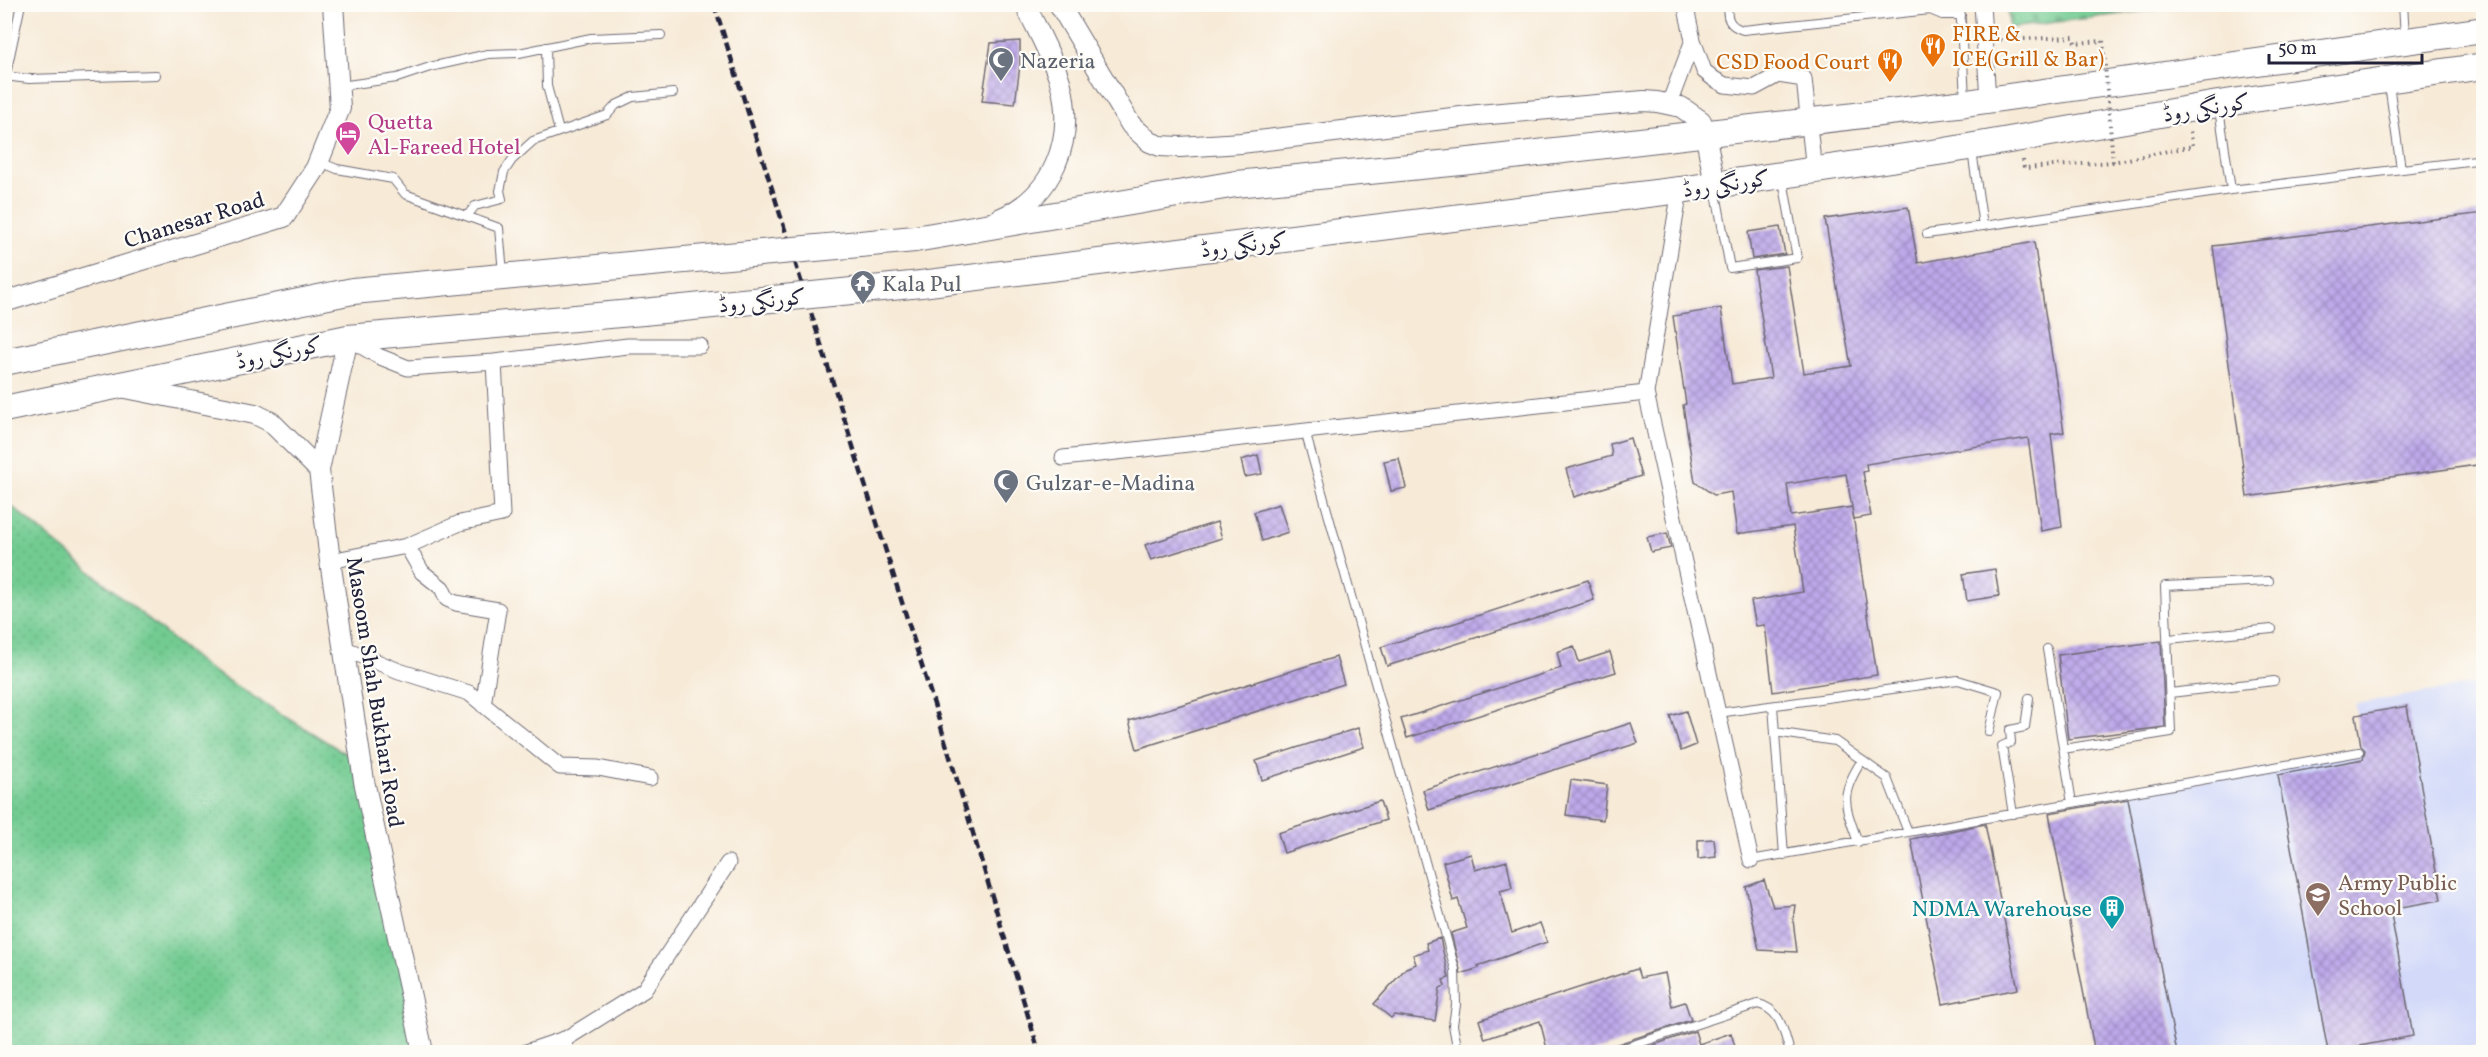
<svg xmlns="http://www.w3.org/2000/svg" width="2488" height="1057" viewBox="0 0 2488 1057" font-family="Vollkorn,Amiri,serif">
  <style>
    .built { fill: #d2d9f9 }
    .grass { fill: url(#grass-dots); stroke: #4a7666; stroke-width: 1.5 }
    .cemetery { fill: url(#cemetery-stones); stroke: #4a7666; stroke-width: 1.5 }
    .building { fill: url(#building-cross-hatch); fill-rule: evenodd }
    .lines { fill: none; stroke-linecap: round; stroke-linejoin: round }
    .service-casing { stroke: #6d6872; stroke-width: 10 }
    .minor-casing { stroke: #6d6872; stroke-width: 17 }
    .tertiary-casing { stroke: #6d6872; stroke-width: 22 }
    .primary-casing { stroke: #6d6872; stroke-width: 28 }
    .path { stroke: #6d6872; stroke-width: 4; stroke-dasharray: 1.5 4.5; stroke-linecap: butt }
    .service { stroke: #fff; stroke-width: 8 }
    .minor { stroke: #fff; stroke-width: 15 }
    .tertiary { stroke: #fff; stroke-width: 20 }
    .primary { stroke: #fff; stroke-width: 26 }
    .rail { stroke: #22223b; stroke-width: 4.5; stroke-dasharray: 9 4.5; stroke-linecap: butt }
    .primary-bridge-casing { stroke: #6d6872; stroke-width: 28; stroke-linecap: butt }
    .path-bridge { stroke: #6d6872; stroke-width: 4; stroke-dasharray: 1.5 4.5; stroke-linecap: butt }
    .primary-bridge { stroke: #fff; stroke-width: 26 }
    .labels { text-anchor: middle; stroke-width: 4.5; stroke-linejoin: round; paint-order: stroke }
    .food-label { font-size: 22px; fill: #c56008; stroke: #fdfcf7; text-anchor: start }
    .worship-label { font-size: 22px; fill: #5b616d; stroke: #fdfcf7; text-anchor: start }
    .street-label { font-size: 22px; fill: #22223b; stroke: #fdfcf7 }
    .hotel-label { font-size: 22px; fill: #b23c85; stroke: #fdfcf7; text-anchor: start }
    .education-label { font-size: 22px; fill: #785e54; stroke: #fdfcf7; text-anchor: start }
    .culture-label { font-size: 22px; fill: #0d838f; stroke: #fdfcf7; text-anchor: end }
  </style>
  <defs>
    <pattern id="grass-dots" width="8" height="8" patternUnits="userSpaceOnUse" patternTransform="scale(1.5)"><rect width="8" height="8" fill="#72cb91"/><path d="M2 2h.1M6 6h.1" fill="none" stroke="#62ae7e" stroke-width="1.8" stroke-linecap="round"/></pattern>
    <pattern id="cemetery-stones" width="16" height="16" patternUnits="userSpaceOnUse" patternTransform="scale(1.5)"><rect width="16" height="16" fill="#72cb91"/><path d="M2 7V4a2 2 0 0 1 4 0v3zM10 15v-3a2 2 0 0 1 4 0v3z" fill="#62ae7e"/></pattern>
    <pattern id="building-cross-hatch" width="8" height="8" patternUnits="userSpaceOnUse" patternTransform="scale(1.5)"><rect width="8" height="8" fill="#bea9ea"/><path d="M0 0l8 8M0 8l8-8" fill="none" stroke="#9a89bf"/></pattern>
  </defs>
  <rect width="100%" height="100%" fill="#fdfcf7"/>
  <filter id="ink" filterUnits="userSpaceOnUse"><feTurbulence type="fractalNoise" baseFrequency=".0167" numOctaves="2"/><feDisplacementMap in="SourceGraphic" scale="12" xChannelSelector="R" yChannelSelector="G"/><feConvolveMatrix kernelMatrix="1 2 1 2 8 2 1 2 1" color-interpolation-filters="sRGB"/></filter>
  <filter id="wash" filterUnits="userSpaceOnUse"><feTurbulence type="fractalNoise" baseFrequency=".008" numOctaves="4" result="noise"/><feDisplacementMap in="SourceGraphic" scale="24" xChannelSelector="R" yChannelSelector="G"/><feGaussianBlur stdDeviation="1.35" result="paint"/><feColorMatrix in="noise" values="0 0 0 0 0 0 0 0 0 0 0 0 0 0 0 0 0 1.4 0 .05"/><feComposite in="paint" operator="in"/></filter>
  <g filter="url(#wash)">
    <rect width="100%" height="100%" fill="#f7ead7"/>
    <!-- built -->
    <path class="built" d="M2483,683V1044L2457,1052H2178L2127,793L2362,751L2355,704Z"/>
    <!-- grass -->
    <path class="grass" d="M4,500L207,668L361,763L423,1052H5Z"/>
    <!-- cemetery -->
    <path class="cemetery" d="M2008,4H2192V5L2009,28Z"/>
    <g id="blocks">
      <!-- building -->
      <path class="building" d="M1020,41V65L1015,104L982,101L991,43Z
        M1908,207L1918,263L2034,242L2064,432L2051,434L2062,527L2041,531L2028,438L1866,464L1867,471L1863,472L1871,516L1854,519L1852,508L1877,675L1773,692L1765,625L1756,626L1751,601L1803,592L1793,526L1737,534L1731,492L1714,495L1695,482L1683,405L1686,404L1673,316L1721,308L1732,384L1771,378L1754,270L1787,266L1804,373L1851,366L1825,219ZM1846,474L1852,507L1791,516L1787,484Z
        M2484,213V464L2247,497L2213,246Z
        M1780,227L1785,254L1752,259L1748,232Z
        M1630,438L1641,476L1574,497L1566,469L1612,456L1610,444Z
        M1258,455L1262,474L1245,477L1241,460Z
        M1399,458L1406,488L1391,491L1384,461Z
        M1279,504L1288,532L1262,541L1254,512Z
        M1217,522L1222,538L1151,560L1145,545Z
        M1667,533L1671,548L1651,552L1647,537Z
        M1995,569L1999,596L1967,601L1963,574Z
        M1588,580L1594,600L1387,666L1381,647Z
        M2161,641L2165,727L2068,739L2058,655Z
        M1574,646L1579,662L1610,652L1616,672L1407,738L1401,719L1561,668L1557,652Z
        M1336,657L1344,684L1137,749L1129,721Z
        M2407,706L2441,900L2390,909L2413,1036L2328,1052L2278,775L2363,759L2365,750L2361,746L2356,715Z
        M1686,711L1696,745L1681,751L1670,716Z
        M1631,723L1638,743L1429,810L1423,790Z
        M1358,728L1364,747L1262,780L1256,761Z
        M1571,780L1607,785L1603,820L1566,815Z
        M2128,799L2177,1053H2095L2049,813Z
        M1380,801L1386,820L1284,853L1278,833Z
        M1985,824L2018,989L1943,1004L1911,839Z
        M1714,839L1716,857L1698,859V840Z
        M1471,854L1475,870L1507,861L1512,888L1500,891L1512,933L1540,923L1547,942L1478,966L1479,968L1461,974L1451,933L1467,928L1458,899L1453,901L1443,862Z
        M1764,880L1773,907L1795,905L1793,920L1797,952L1759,950L1746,887Z
        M1440,938L1449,978L1443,980L1445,986L1440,988L1435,1021L1394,1015L1391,1018L1374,1004L1406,968L1416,964L1413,955L1428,950L1426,943Z
        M1637,969L1640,978L1665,973L1672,1006L1685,1002L1691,1020L1590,1053H1548L1540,1021L1485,1039L1479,1020Z
        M1695,1031L1699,1044L1731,1033L1737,1053H1630Z"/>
    </g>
  </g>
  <g filter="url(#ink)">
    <use href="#blocks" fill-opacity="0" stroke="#6d6872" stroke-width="1.5"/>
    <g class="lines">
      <defs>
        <path id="service" d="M1728,4C1726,18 1729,26 1743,30L1930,10L1942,15H1961
          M1960,4L1965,99
          M2403,4L2405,36
          M546,47L547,86L559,131
          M4,76L29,79L156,75
          M5,79L21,4
          M2389,84L2401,169
          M340,86L397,78L430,67L488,54L519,53L591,38L661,35
          M2219,109L2231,190
          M320,162L337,169L393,179L405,194L499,228L503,273
          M1715,188L1730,268L1797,258L1783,180
          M467,216L475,206L502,199L500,191L504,172L512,160L533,141L607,115L616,105L633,97L673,93
          M1983,226L2231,190L2484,159
          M1927,234L1983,226L1972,151
          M1305,431L1455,969L1456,1005L1453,1025L1458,1052
          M2168,639L2272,629
          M2047,649L2072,803
          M2170,693L2274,681
          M1773,706L1784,855
          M1718,713L1958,680L1998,692L1989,732
          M1775,732L1835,741L1887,778L1908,832
          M2063,749L2171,732L2165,586L2269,581
          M2013,814L2002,746L2011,742L2010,730L2025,727L2029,698
          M1858,842C1844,803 1839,796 1862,760
          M1751,860L2359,752
          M567,1038L569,1052
          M1612,1052L1758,1004C1781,1009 1784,1033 1790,1052"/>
        <path id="minor" d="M1685,4L1693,40L1704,71L1714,79L1725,85L1754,88L1778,75L1804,79L1814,171
          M1982,4L1988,100
          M1669,104L1693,40
          M1680,190L1646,393L1751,860
          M351,340L378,356L408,368L494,362
          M1063,458L1646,393
          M407,546L422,572L442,588L447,599L456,603L498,610L483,705
          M330,561L407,546L460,523L502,514L494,362L628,346H700
          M343,648L399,671L469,693L560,767L598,768L650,778
          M526,1052L567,1038L644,990L728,863"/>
        <path id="tertiary" d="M1059,4L1131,125L1150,142L1160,146L1180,147L1241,143L1478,115L1644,101L1657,102L1681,107L1701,121L1705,132L1715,185
          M999,219C1053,197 1075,140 1061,85C1053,57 1037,30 1025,4
          M4,302L284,217L316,168L340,108L333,4
          M348,338L319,470L330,561L364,781L423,1052
          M121,387L255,414L271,422L319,470"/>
        <path id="primary" d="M915,239L1236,184L1461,162L1966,103L2484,30
          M921,284L1680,190L1945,151L2218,104L2484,66
          M4,362L353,291L640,264
          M4,409L348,338L643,312"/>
      </defs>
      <!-- service casing -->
      <use href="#service" class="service-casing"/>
      <!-- minor casing -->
      <use href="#minor" class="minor-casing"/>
      <!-- tertiary casing -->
      <use href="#tertiary" class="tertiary-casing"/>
      <!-- primary casing -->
      <use href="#primary" class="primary-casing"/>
      <!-- path -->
      <path class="path" d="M2000,40L2074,37L2075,43L2103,41
        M2023,160L2024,168L2113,162L2193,146L2190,131"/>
      <!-- service -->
      <use href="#service" class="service"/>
      <!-- minor -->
      <use href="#minor" class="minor"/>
      <!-- tertiary -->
      <use href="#tertiary" class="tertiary"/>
      <!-- primary -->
      <use href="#primary" class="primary"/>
      <!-- rail -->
      <path class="rail" d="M714,4L938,717L1039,1052"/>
      <defs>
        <path id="primary-bridge" d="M640,264L915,239
          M643,312L921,284"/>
      </defs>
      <!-- primary-bridge casing -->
      <use href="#primary-bridge" class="primary-bridge-casing"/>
      <!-- path-bridge -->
      <path class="path-bridge" d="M2103,41L2113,162"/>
      <!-- primary-bridge -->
      <use href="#primary-bridge" class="primary-bridge"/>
    </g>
  </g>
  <!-- icons -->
  <defs>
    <symbol id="restaurant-pin" viewBox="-11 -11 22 30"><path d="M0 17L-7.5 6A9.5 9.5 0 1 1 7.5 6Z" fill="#e8710a" stroke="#fdfcf7"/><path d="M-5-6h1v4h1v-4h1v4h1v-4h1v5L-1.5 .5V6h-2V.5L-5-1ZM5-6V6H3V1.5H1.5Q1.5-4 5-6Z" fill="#fff"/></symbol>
    <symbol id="mosque-pin" viewBox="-11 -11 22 30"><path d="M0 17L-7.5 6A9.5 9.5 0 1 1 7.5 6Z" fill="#6b7280" stroke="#fdfcf7"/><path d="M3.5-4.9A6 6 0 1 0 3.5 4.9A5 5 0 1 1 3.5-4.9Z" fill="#fff"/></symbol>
    <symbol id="hotel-pin" viewBox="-11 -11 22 30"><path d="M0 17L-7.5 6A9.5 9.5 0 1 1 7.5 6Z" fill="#d1479c" stroke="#fdfcf7"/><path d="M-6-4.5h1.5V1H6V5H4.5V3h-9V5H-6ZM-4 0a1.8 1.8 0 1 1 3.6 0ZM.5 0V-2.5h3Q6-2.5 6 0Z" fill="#fff"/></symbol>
    <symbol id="temple-pin" viewBox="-11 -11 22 30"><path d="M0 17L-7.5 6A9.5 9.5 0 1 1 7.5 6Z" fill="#6b7280" stroke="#fdfcf7"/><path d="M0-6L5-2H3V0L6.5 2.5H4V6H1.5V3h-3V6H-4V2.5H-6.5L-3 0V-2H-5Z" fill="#fff"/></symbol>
    <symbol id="school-pin" viewBox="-11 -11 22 30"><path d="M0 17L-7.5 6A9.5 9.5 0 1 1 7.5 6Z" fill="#8d6e63" stroke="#fdfcf7"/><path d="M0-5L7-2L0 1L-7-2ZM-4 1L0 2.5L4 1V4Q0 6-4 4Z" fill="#fff"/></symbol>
    <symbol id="building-pin" viewBox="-11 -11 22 30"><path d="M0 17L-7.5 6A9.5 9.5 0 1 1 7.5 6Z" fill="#0f9aa8" stroke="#fdfcf7"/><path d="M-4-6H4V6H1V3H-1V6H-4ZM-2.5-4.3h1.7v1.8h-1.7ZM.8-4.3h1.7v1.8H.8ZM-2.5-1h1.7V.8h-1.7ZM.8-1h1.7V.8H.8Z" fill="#fff"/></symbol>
  </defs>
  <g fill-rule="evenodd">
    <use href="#restaurant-pin" x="1918" y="31" width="30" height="40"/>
    <use href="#mosque-pin" x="986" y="45" width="30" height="40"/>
    <use href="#restaurant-pin" x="1875" y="46" width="30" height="40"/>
    <use href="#hotel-pin" x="333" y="119" width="30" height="40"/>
    <use href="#temple-pin" x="848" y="268" width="30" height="40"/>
    <use href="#mosque-pin" x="991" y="467" width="30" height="40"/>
    <use href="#school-pin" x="2303" y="880" width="30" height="40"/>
    <use href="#building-pin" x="2097" y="893" width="30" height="40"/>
  </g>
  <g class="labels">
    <!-- food labels -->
    <g class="food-label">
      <text x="1952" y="41">FIRE &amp;<tspan x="1952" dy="25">ICE(Grill &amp; Bar)</tspan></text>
      <text x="1870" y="69" text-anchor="end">CSD Food Court</text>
    </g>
    <!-- worship labels -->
    <g class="worship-label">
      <text x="1020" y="68">Nazeria</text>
      <text x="882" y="291">Kala Pul</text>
      <text x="1026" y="490">Gulzar-e-Madina</text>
    </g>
    <!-- street labels -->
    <g class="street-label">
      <text transform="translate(2206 107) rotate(-9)" y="8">کورنگی روڈ</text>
      <text transform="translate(1726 183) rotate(-8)" y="8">کورنگی روڈ</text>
      <text transform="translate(194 219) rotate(-17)" y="8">Chanesar Road</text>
      <text transform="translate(1244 244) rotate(-7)" y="8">کورنگی روڈ</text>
      <text transform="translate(762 300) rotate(-6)" y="8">کورنگی روڈ</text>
      <text transform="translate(279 352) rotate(-12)" y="8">کورنگی روڈ</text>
      <text transform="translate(376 692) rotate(81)" y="8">Masoom Shah Bukhari Road</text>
    </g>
    <!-- hotel labels -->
    <g class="hotel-label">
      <text x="368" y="129">Quetta<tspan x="368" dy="25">Al-Fareed Hotel</tspan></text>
    </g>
    <!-- education labels -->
    <g class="education-label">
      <text x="2338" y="890">Army Public<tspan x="2338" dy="25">School</tspan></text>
    </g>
    <!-- culture labels -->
    <g class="culture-label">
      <text x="2092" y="916">NDMA Warehouse</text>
    </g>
  </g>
  <!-- margin -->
  <rect width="2488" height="1057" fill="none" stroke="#fdfcf7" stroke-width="24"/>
  <!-- scale -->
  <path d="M2269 54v9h153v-9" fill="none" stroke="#22223b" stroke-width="3"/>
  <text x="2278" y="54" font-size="18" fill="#22223b" stroke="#fdfcf7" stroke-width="4.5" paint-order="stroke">50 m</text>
</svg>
